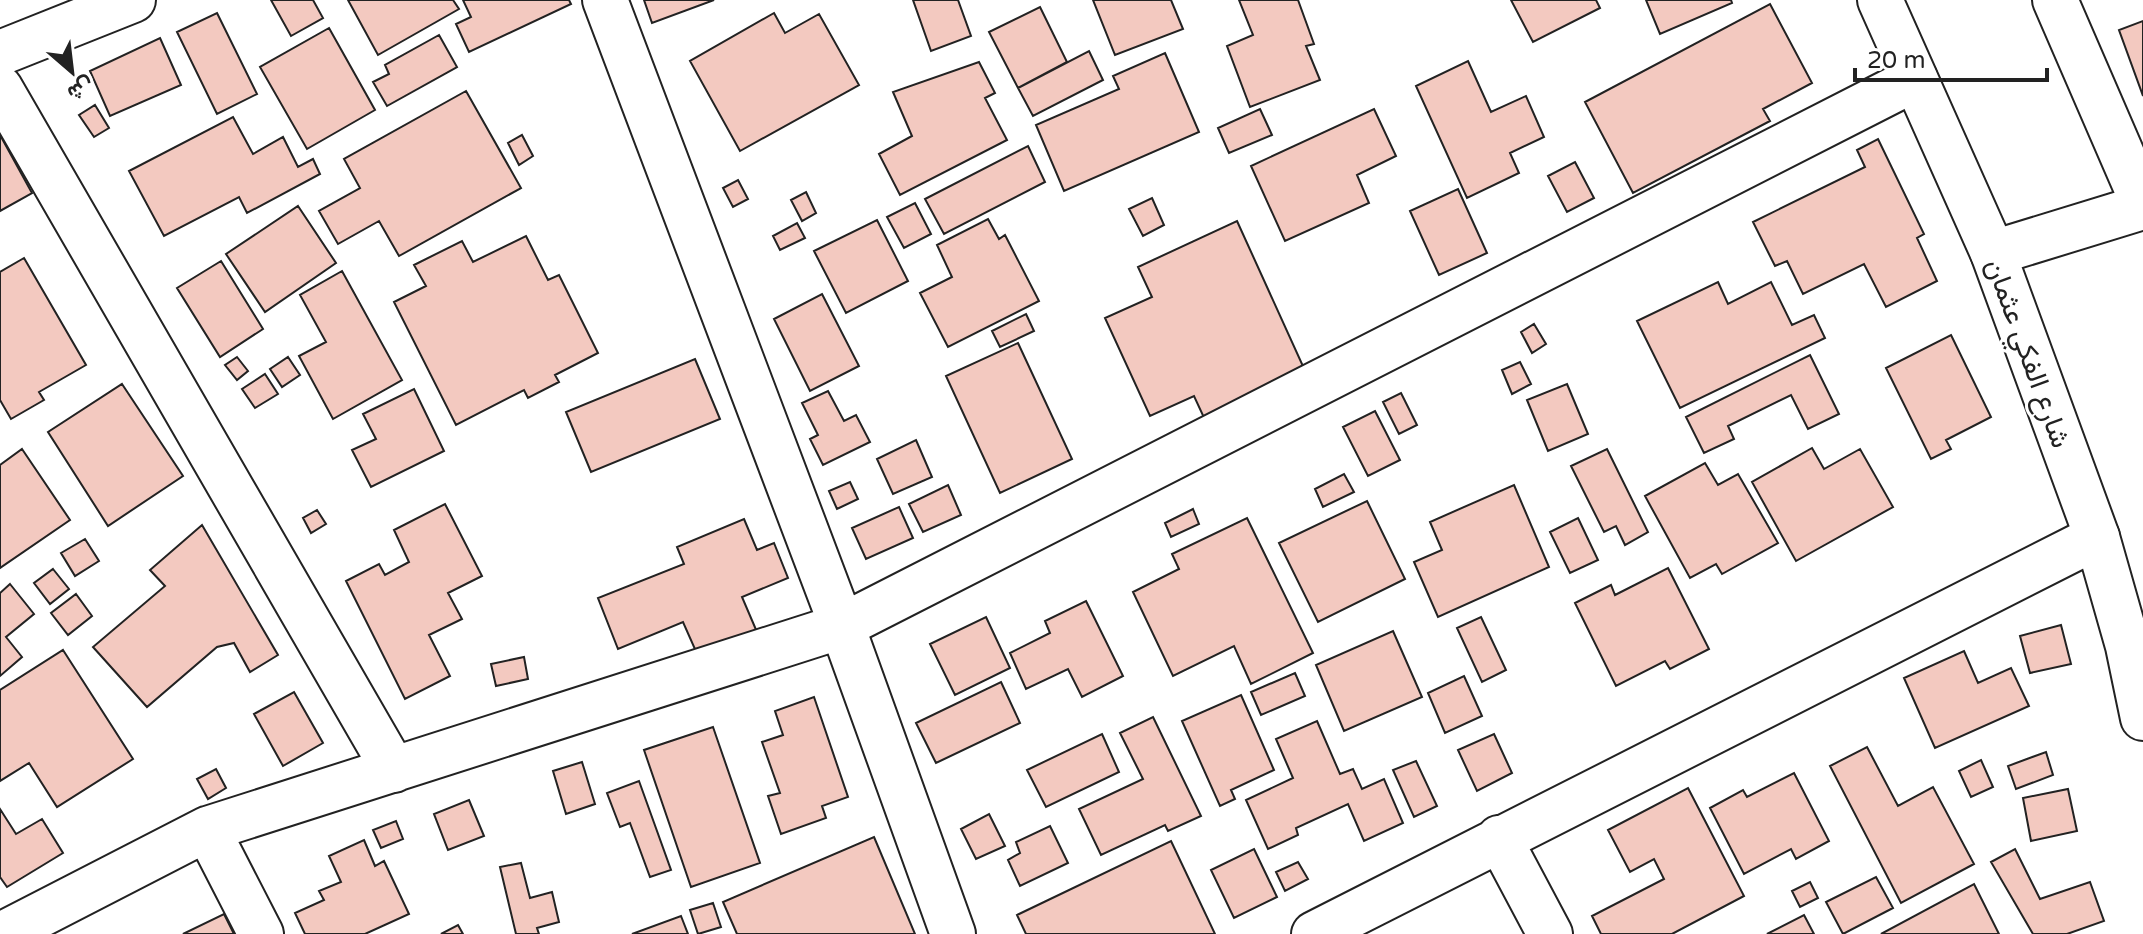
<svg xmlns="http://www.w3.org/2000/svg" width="2143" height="934" viewBox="0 0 2143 934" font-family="'Varela Round',Vazirmatn,sans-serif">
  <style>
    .building { fill: #f3c9c0; stroke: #222; stroke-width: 2 }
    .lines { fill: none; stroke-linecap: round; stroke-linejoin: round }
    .street-casing { stroke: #222; stroke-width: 48 }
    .secondary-casing { stroke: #222; stroke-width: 48 }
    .street { stroke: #fff; stroke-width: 44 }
    .secondary { stroke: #fff; stroke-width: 44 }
    .labels { text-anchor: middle; stroke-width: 6; stroke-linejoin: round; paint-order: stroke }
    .street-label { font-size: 28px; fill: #222; stroke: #fff }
  </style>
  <rect width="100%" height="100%" fill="#fff"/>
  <!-- building -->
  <path class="building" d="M271,0H313L323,18L291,36Z
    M348,0H453L459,9L378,55Z
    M463,0H569L571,4L469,52L456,24L471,17Z
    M644,0H714L652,23Z
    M913,0H958L971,36L931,51Z
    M1093,0H1171L1183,29L1115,55Z
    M1239,0H1298L1314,44L1306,46L1320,80L1250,107L1227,46L1253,35Z
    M1511,0H1596L1600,8L1533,42Z
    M1646,0H1731L1732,3L1660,34Z
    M1770,4L1812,83L1763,109L1770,121L1633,193L1585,102Z
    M1040,7L1067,62L1018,88L989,32Z
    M217,13L257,94L217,114L177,32Z
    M774,13L785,33L819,14L859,85L740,151L690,61Z
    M2143,21V96L2119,30Z
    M329,28L375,110L307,149L260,67Z
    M439,35L457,67L387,106L373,82L389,74L385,65Z
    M160,38L181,85L110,116L90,71Z
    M1089,51L1103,80L1033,116L1018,88Z
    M1165,53L1199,132L1064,191L1036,125L1119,89L1113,76Z
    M1468,61L1491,112L1526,96L1544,137L1510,153L1519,173L1467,198L1416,86Z
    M979,62L995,93L985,98L1007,140L900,195L879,154L912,136L893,92Z
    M466,91L521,188L399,256L379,221L338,244L319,211L360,188L344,159Z
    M95,105L109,128L94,137L79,115Z
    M1260,109L1272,135L1229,153L1218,128Z
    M1374,109L1396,156L1357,175L1369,203L1285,241L1251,166Z
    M233,117L253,154L283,137L298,167L313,159L320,174L247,213L239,197L164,236L129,171Z
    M0,135L32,193L0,211Z
    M522,135L533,156L519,165L508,143Z
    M1878,139L1924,234L1917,238L1937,281L1886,307L1864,264L1803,294L1787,261L1775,266L1753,222L1865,167L1857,150Z
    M1028,146L1045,182L944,234L925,199Z
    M1575,162L1594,198L1567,212L1548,176Z
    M738,180L748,199L733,207L723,188Z
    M1458,189L1487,253L1439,275L1410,211Z
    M806,192L816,213L802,221L791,200Z
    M1152,198L1164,225L1143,236L1129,209Z
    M915,203L931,234L904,248L887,217Z
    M298,206L336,263L265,312L226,254Z
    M988,219L999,239L1005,235L1039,301L948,347L920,293L952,277L937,245Z
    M877,220L908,281L846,313L814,251Z
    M1237,221L1307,375L1206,422L1194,396L1150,416L1105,318L1152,297L1138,267Z
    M797,223L805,238L780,250L773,236Z
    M526,236L548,280L559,275L598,353L555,375L559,382L528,398L524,390L456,425L394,302L426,286L414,265L462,241L473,262Z
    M24,258L86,365L39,392L44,400L11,419L0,400V272Z
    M221,261L263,329L220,357L177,288Z
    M342,271L402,380L333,419L299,356L326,342L300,295Z
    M1718,282L1728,304L1771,282L1792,325L1814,315L1825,338L1680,408L1637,321Z
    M822,294L859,366L810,391L774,319Z
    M1026,314L1034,331L1000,347L992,331Z
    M1534,324L1546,344L1532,353L1521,332Z
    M1951,335L1991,417L1946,440L1951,449L1931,459L1886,368Z
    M1018,343L1072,459L1000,493L946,376Z
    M1810,355L1839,414L1808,429L1791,395L1728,426L1734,439L1704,453L1686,417Z
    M237,357L248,371L237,380L225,365Z
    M288,357L300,375L282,387L270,369Z
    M695,359L720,419L591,472L566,412Z
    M1520,362L1531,384L1512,394L1502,370Z
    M265,374L278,394L255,408L242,389Z
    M122,384L183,476L108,526L48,432Z
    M1567,384L1588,434L1548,451L1527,400Z
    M414,389L444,451L371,487L352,450L376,439L363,414Z
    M828,391L844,421L856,415L870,442L823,465L810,439L818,435L802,403Z
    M1401,393L1417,425L1399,434L1383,402Z
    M1375,411L1400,460L1368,476L1343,427Z
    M916,440L932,477L893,494L877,459Z
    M1812,448L1824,469L1860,449L1893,507L1796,561L1752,482Z
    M22,449L70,520L0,568V465Z
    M1607,449L1648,532L1625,545L1616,526L1604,532L1571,466Z
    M1705,463L1718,485L1738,474L1778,543L1722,574L1716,564L1690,578L1645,496Z
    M1344,474L1354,492L1323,507L1315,489Z
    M850,482L858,499L837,509L829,491Z
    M948,485L961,515L923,532L909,504Z
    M1514,485L1549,567L1438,617L1414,562L1442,550L1430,522Z
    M1367,501L1405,579L1318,622L1279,543Z
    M445,504L482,576L448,593L462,619L429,635L450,676L405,699L346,581L379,564L385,575L409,562L394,530Z
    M899,507L913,538L866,559L852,528Z
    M1193,509L1199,524L1171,537L1165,523Z
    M317,510L326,524L311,533L303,518Z
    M1247,518L1313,653L1251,684L1234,646L1173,676L1133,592L1179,569L1172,554Z
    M1578,518L1598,560L1570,573L1550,532Z
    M744,519L757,550L774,543L788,578L742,597L757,632L698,656L683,622L618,649L598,598L684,564L677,547Z
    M202,525L278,655L250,672L234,643L217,647L147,707L93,647L165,586L150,570Z
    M85,539L99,561L75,576L61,553Z
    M1668,568L1709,649L1670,669L1665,661L1616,686L1575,603L1611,585L1615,595Z
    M53,569L69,589L50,604L34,583Z
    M10,584L34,614L6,637L22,657L0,676V593Z
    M76,594L92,616L68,635L51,613Z
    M1086,601L1123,676L1082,697L1068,669L1026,689L1010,653L1050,633L1045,621Z
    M986,617L1010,668L955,695L930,644Z
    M1481,617L1506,670L1482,682L1457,628Z
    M2061,625L2071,664L2030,673L2020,636Z
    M1393,631L1422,697L1344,731L1316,665Z
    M63,650L133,759L57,807L29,763L0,781V690Z
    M1964,651L1978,683L2011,668L2029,706L1935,748L1904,678Z
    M524,657L528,679L496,686L491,664Z
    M1295,673L1305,696L1261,715L1251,692Z
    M1464,676L1482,716L1445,733L1428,693Z
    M1001,682L1020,723L936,763L916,723Z
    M294,692L323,743L283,766L254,714Z
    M1241,695L1274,770L1231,790L1235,799L1220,806L1182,721Z
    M814,697L848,797L822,806L826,818L781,834L768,796L780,793L762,742L783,735L775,711Z
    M1153,717L1201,816L1168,831L1165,825L1101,855L1079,809L1143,779L1120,733Z
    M1317,721L1340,774L1353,769L1362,789L1384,779L1403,823L1364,841L1348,804L1296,828L1298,835L1268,849L1246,800L1293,778L1276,739Z
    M713,727L760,863L691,887L644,750Z
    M1102,734L1119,772L1046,807L1027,770Z
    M1494,734L1512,773L1477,791L1458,750Z
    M1867,747L1898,806L1933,787L1974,864L1901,903L1830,766Z
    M2046,752L2053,775L2016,789L2008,766Z
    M1981,760L1993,787L1971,797L1959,771Z
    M1416,761L1437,806L1414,817L1393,770Z
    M582,762L595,804L566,814L553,771Z
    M216,769L226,788L208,799L197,779Z
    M1794,773L1829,841L1796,859L1791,849L1744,874L1710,808L1743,790L1747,797Z
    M639,781L671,870L650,877L630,823L620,827L607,793Z
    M1688,788L1744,896L1672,934H1601L1592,916L1664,879L1654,859L1630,872L1608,830Z
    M2068,789L2077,831L2031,841L2023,798Z
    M469,800L484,836L448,850L434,814Z
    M0,809L16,834L42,819L63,853L7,887L0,877Z
    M989,814L1005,846L976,859L961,829Z
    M396,821L403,839L381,848L373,830Z
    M1050,826L1068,863L1020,886L1008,860L1020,853L1016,842Z
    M874,837L915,934H737L723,902Z
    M364,840L375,866L384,861L409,914L365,934H305L295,913L324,900L319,891L341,882L329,856Z
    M1171,841L1215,934H1026L1017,915Z
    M1254,849L1277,897L1234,918L1211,870Z
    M2015,849L2040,899L2090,882L2104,921L2067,934H2033L1991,862Z
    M1298,862L1308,879L1285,891L1276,872Z
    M521,863L530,898L552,892L559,922L537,928L539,934H516L500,867Z
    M1876,877L1893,908L1843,934L1826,902Z
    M1810,882L1818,898L1800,907L1792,891Z
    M1974,884L1999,934H1881Z
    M713,903L721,927L698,934L690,910Z
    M224,914L234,934H183Z
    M1804,915L1814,934H1767Z
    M681,916L688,934H632Z
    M458,925L463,934H441Z"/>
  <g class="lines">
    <defs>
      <path id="street" d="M605,0L842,626L953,934
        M2055,0L2143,203
        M0,53L133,0
        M0,88L394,770
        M1993,253L2143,207
        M207,829L261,934
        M1499,838L1550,934
        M3,934L207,829L842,626L1915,79
        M1314,934L2097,537"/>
      <path id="secondary" d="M1880,0L1993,253L2097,537L2128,646L2143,718"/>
    </defs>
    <!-- street casing -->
    <use href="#street" class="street-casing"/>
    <!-- secondary casing -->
    <use href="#secondary" class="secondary-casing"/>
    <!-- street -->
    <use href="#street" class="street"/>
    <!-- secondary -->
    <use href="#secondary" class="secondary"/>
  </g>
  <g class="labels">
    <!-- street labels -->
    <g class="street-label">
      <text transform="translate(2029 353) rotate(70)" y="10">شارع الفكي عثمان</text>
    </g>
  </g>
  <!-- north arrow -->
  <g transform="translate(72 72) rotate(152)" stroke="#ffffff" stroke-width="6" paint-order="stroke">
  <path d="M0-6L14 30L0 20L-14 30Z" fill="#222222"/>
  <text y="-12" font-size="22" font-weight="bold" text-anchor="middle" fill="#222222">ش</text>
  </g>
  <!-- scale -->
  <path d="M1855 68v12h192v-12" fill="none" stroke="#222222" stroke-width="4"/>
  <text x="1867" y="68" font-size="24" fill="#222222" stroke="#ffffff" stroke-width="6" paint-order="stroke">20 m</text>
</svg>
